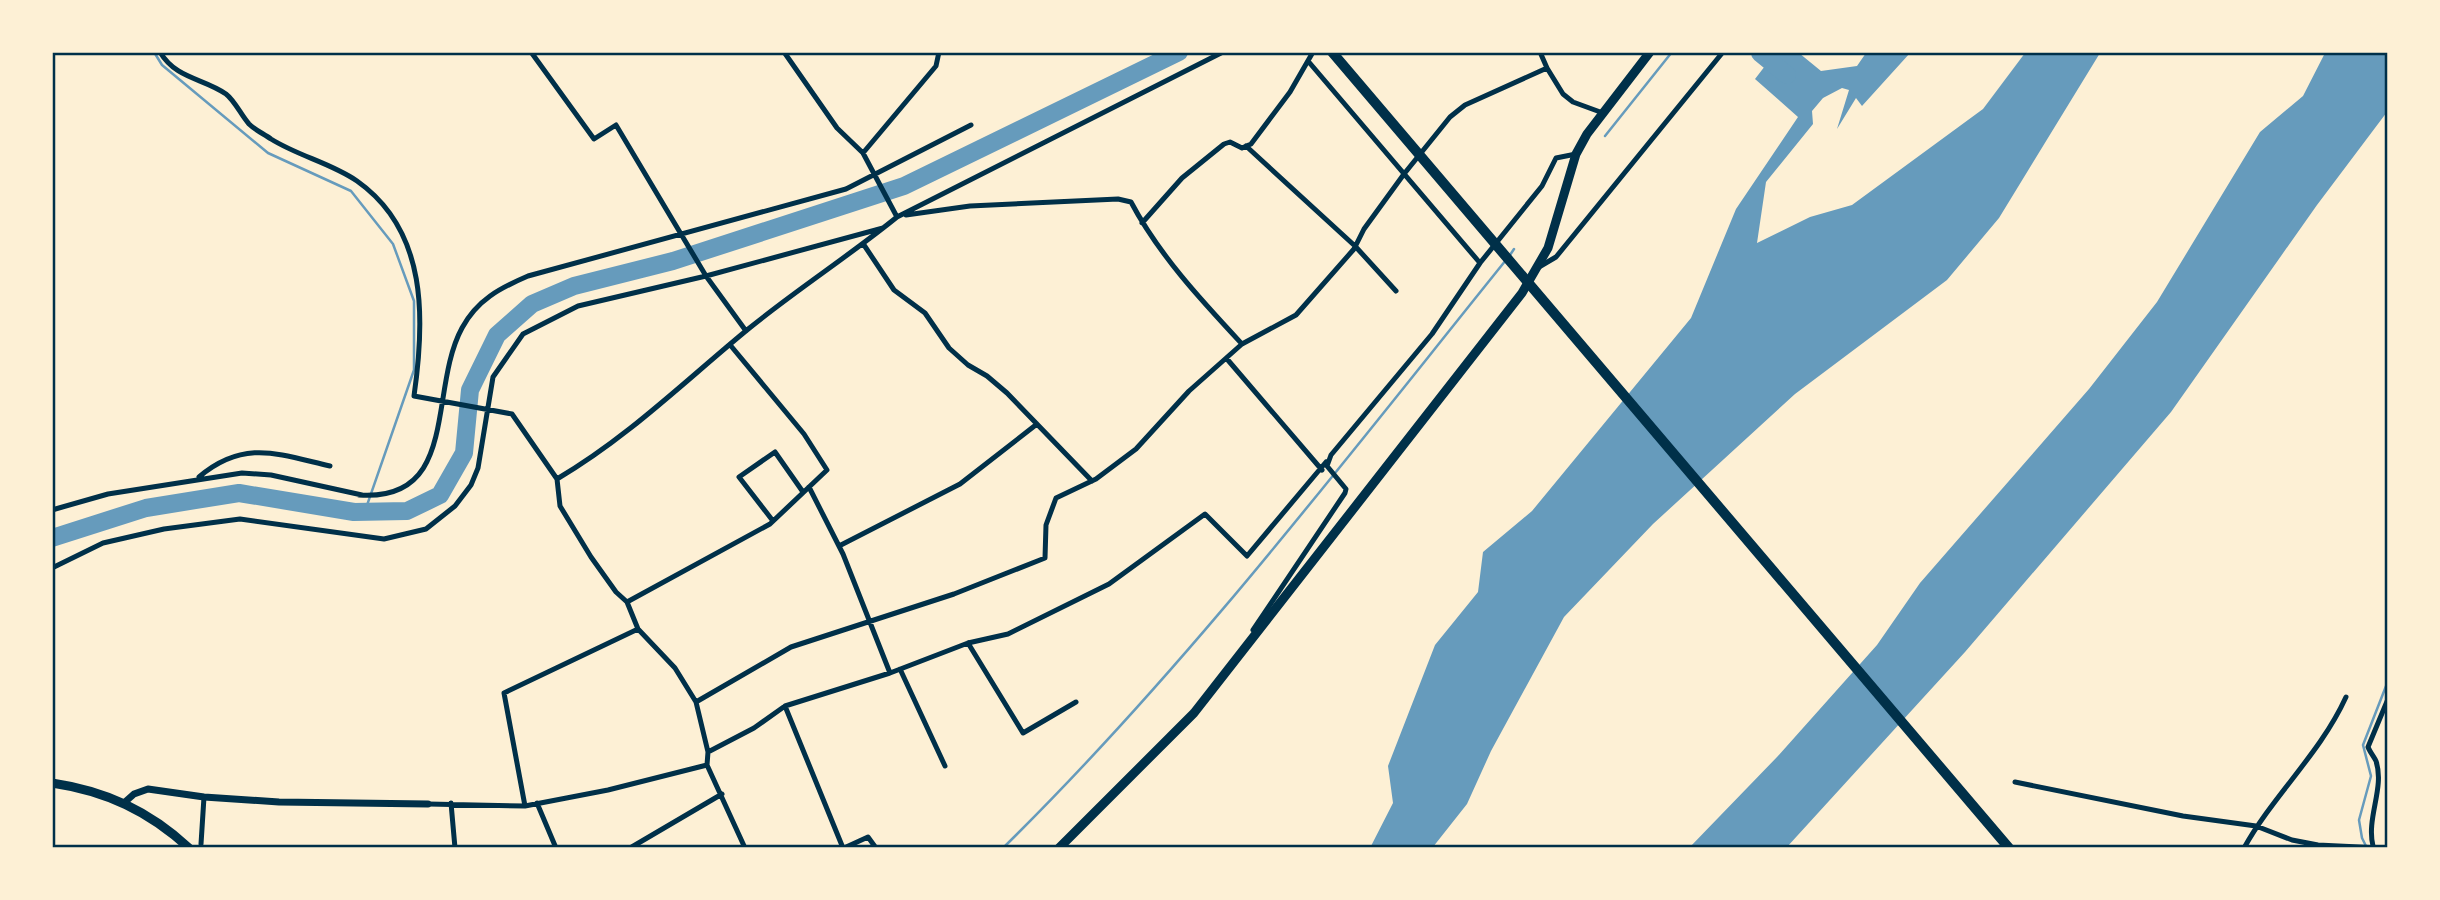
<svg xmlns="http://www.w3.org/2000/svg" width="2440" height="900" viewBox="0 0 2440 900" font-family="'Noto Sans',sans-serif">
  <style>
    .water { fill: #669bbc }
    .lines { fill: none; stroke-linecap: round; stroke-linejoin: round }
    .stream { stroke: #669bbc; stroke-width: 2.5 }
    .river { stroke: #669bbc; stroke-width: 18 }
    .minor { stroke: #003049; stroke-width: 5 }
    .tertiary { stroke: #003049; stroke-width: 7 }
    .primary { stroke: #003049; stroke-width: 9 }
    .motorway { stroke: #003049; stroke-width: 10 }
    .neatline { fill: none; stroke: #003049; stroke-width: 2.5 }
  </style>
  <rect width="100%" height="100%" fill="#fdf0d5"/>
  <!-- water -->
  <path class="water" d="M1775,53H1799L1821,71L1857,66L1866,53H1910L1862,106L1856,98L1837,129L1849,90L1842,88L1823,98L1812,111L1813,124L1766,182L1757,243L1810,217L1852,205L1983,109L2025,53H2100L1999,218L1947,280L1795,394L1653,524L1564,617L1491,751L1467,804L1433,847L1370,848L1393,803L1388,766L1435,645L1478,592L1483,552L1532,511L1691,318L1736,209L1798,117L1755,79Z
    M2325,53H2387V112L2317,205L2171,412L1965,652L1787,847L1689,848L1777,757L1877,645L1920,583L2089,389L2157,302L2260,132L2303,96Z"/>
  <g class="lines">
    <!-- stream -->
    <path class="stream" d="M154,52L162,65L268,153L351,191L393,244L414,301V370L365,511
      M1605,136L1672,52
      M1510,255L1514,249
      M1003,848C1187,667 1344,461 1506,260
      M2367,848L2362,838L2359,820L2371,776L2363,745L2388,681"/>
    <!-- river -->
    <path class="river" d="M1760,53L1787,75
      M52,538L146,508L239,493L354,512L407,511L440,495L464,453L470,390L497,335L532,304L574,286L673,261L904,186L1179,52"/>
    <!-- minor -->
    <path class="minor" d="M160,52C176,79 203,78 226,94C235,101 241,115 249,124C255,130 264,134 271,139C298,156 331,163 357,181C428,231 425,320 414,396L512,414L557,479L560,506L591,557L616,592L627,602L638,629L675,668L696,702L708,752L707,765L745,848
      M531,52L594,139L616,125L706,276L746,331
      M784,52L837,128L863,153L897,217
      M1540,52L1547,68
      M1308,61L1480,263
      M1246,146L1355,246L1396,291
      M863,153L936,66L939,52
      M906,215L970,206L1118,199L1131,202C1159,255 1201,300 1242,344
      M1142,223L1182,178L1224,144L1230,142L1242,148L1251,144L1290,92L1313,52
      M864,245L894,290L925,313L949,348L968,365L987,376L1007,393L1092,481
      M1539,267L1556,257L1723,52
      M1227,359L1322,470
      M199,477C244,439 278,454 330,466
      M557,479C627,438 685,381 747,330C796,290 849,256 897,217L1223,52
      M809,487L843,554L890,673
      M359,495C460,502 428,390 462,328C477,300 500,288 528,276L846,189L971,125
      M52,510L108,494L242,473L271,475L362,495
      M773,521L739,477L775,452L803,492
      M839,546L960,484L1037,424
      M52,568L103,543L164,529L240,519L384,539L426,529L455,506L471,485L478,468L493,377L523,334L578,306L706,276L883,228
      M627,602L770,524L827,470L804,434L731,346
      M1253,630L1345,493L1346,489L1327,466L1331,455L1432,334L1480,263L1542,186L1556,158L1576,154
      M968,643L1023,733L1076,702
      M900,669L945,766
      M696,702L791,647L954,594L1045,558L1046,525L1056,498L1096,479L1136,449L1189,391L1242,344L1296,315L1354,249L1364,229L1404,174L1450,117L1465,105L1547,68L1563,94L1573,102L1603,113
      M785,706L843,848
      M708,752L754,728L785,706L890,673L968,643L1008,634L1109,584L1205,514L1247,556L1326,462
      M2015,782L2183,816L2256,826L2292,840L2318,845L2380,848
      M451,803L455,848
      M537,803L556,848
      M428,804L525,806L608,790L707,765
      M525,806L504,693L638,629
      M201,844L204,797
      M2373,846C2366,818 2385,788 2376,761C2374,757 2370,752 2368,747L2388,699
      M630,848L722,794
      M844,848L868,837L876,848
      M2244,848C2274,794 2320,754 2346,697"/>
    <!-- tertiary -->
    <path class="tertiary" d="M125,802L134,794L148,789L204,797L279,802L428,804"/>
    <!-- primary -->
    <path class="primary" d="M52,783C106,791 149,811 189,848
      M1059,848L1194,713L1522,293L1548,248L1576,154L1587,134L1650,52"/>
    <!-- motorway -->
    <path class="motorway" d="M1332,52L2009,848"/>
  </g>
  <!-- border -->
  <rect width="2440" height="900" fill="none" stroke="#fdf0d5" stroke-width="108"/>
  <rect x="54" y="54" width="2332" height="792" class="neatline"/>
</svg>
